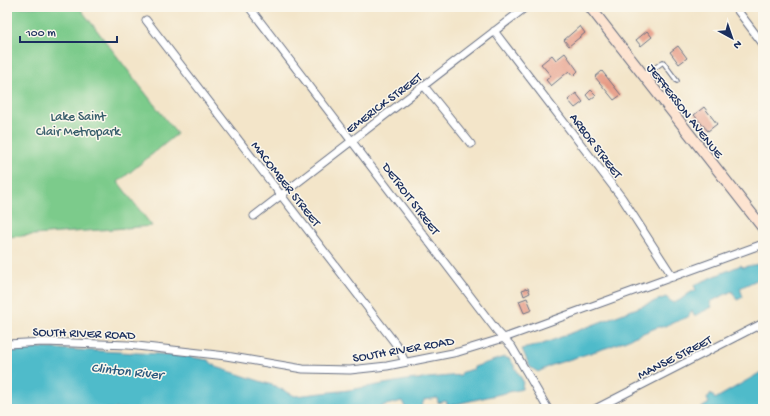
<svg xmlns="http://www.w3.org/2000/svg" width="770" height="416" viewBox="0 0 770 416" font-family="'Gochi Hand',sans-serif">
  <style>
    .green { fill: #7bcb8b; stroke: #4b7d74 }
    .water { fill: #4fbbca; stroke: #357594 }
    .building { fill: #e69a84 }
    .lines { fill: none; stroke-linecap: round; stroke-linejoin: round }
    .lane-casing { stroke: #676f83; stroke-width: 5.5 }
    .street-casing { stroke: #676f83; stroke-width: 9 }
    .secondary-casing { stroke: #676f83; stroke-width: 12 }
    .lane { stroke: #fff; stroke-width: 3.5 }
    .street { stroke: #fff; stroke-width: 7 }
    .secondary { stroke: #fde4d1; stroke-width: 10 }
    .labels { text-anchor: middle; stroke-width: 3; stroke-linejoin: round; paint-order: stroke }
    .street-label { font-size: 13px; fill: #1b2f5e; stroke: #fbf7ec }
    .park-label { font-size: 13px; fill: #385e6c; stroke: #fbf7ec }
    .water-label { font-size: 14px; font-style: italic; fill: #2b597e; stroke: #fbf7ec }
  </style>
  <rect width="100%" height="100%" fill="#fbf7ec"/>
  <filter id="ink" filterUnits="userSpaceOnUse"><feTurbulence type="fractalNoise" baseFrequency=".025" numOctaves="2"/><feDisplacementMap in="SourceGraphic" scale="8" xChannelSelector="R" yChannelSelector="G"/><feConvolveMatrix kernelMatrix="1 2 1 2 8 2 1 2 1" color-interpolation-filters="sRGB"/></filter>
  <filter id="wash" filterUnits="userSpaceOnUse"><feTurbulence type="fractalNoise" baseFrequency=".012" numOctaves="4" result="noise"/><feDisplacementMap in="SourceGraphic" scale="16" xChannelSelector="R" yChannelSelector="G"/><feGaussianBlur stdDeviation="0.9" result="paint"/><feColorMatrix in="noise" values="0 0 0 0 0 0 0 0 0 0 0 0 0 0 0 0 0 1.4 0 .05"/><feComposite in="paint" operator="in"/></filter>
  <g filter="url(#wash)">
    <rect width="100%" height="100%" fill="#f3e5c9"/>
    <!-- green -->
    <path class="green" d="M7,7H79L177,134L118,182L152,226L7,237Z"/>
    <!-- water -->
    <path class="water" d="M763,263V277L740,288L743,297L737,300L732,291L710,302L712,307L694,316L692,311L688,317L662,327H658L609,347L552,365L538,372L530,367L522,349L540,345L666,297L673,303C683,300 685,294 696,290L694,285L741,265L743,267Z
      M39,348L178,355L208,360L216,367L275,386L295,396L349,390L407,380L461,375L462,372L474,369V367L504,357L510,359L523,381L522,389L448,406L446,401L438,403L437,398L424,400L422,406V409H406L402,401L382,406L384,409H7V351Z
      M763,371V409H700L709,403L707,399L711,393L715,399Z"/>
    <g id="blocks">
      <!-- building -->
      <path class="building" d="M580,26L585,33L569,46L564,40Z
        M647,31L652,37L641,46L636,40Z
        M678,46L687,58L679,64L670,52Z
        M565,53L578,71L573,76L569,71L551,86L546,80L551,76L541,64L552,55L556,60Z
        M602,71L621,95L614,100L595,77Z
        M591,90L596,95L590,100L586,95Z
        M576,93L583,102L575,108L568,100Z
        M704,107L717,124L708,131L694,115Z
        M528,288L530,293L524,296L522,290Z
        M527,298L532,310L524,313L519,301Z"/>
    </g>
  </g>
  <g filter="url(#ink)">
    <use href="#blocks" fill-opacity="0" stroke="#676f83" stroke-width="1"/>
    <g class="lines">
      <defs>
        <path id="lane" d="M644,76L663,62L677,81
          M759,246L763,253"/>
        <path id="street" d="M249,7L497,331L512,347L548,409
          M735,7L763,44
          M146,20L398,347L405,362
          M494,31L622,198L673,277
          M424,86L471,144
          M254,216L526,7
          M7,344L44,342L128,345L226,356L303,369L350,370L387,366L458,352L504,338L763,244
          M595,409L763,323"/>
        <path id="secondary" d="M590,7L763,228"/>
      </defs>
      <!-- lane casing -->
      <use href="#lane" class="lane-casing"/>
      <!-- street casing -->
      <use href="#street" class="street-casing"/>
      <!-- secondary casing -->
      <use href="#secondary" class="secondary-casing"/>
      <!-- lane -->
      <use href="#lane" class="lane"/>
      <!-- street -->
      <use href="#street" class="street"/>
      <!-- secondary -->
      <use href="#secondary" class="secondary"/>
    </g>
  </g>
  <g class="labels">
    <!-- street labels -->
    <g class="street-label">
      <text transform="translate(383 102) rotate(-37)" y="5">EMERICK STREET</text>
      <text transform="translate(686 110) rotate(52)" y="5">JEFFERSON AVENUE</text>
      <text transform="translate(597 145) rotate(53)" y="5">ARBOR STREET</text>
      <text transform="translate(287 183) rotate(52)" y="5">MACOMBER STREET</text>
      <text transform="translate(412 198) rotate(53)" y="5">DETROIT STREET</text>
      <text transform="translate(84 332) rotate(2)" y="5">SOUTH RIVER ROAD</text>
      <text transform="translate(403 348) rotate(-10)" y="5">SOUTH RIVER ROAD</text>
      <text transform="translate(674 356) rotate(-27)" y="5">MANSE STREET</text>
    </g>
    <!-- park labels -->
    <g class="park-label">
      <text x="78" y="120">Lake Saint<tspan x="78" dy="15">Clair Metropark</tspan></text>
    </g>
    <!-- water labels -->
    <g class="water-label">
      <text transform="translate(127 370) rotate(6)" y="5">Clinton River</text>
    </g>
  </g>
  <!-- margin -->
  <rect width="770" height="416" fill="none" stroke="#fbf7ec" stroke-width="24"/>
  <!-- north arrow -->
  <g transform="translate(732 38) rotate(140)" stroke="#fbf7ec" stroke-width="3" paint-order="stroke">
  <path d="M0-3L7 15L0 10L-7 15Z" fill="#1b2f5e"/>
  <text y="-6" font-size="11" font-weight="bold" text-anchor="middle" fill="#1b2f5e">N</text>
  </g>
  <!-- scale -->
  <path d="M20 36v6h97v-6" fill="none" stroke="#1b2f5e" stroke-width="2"/>
  <text x="26" y="36" font-size="12" fill="#1b2f5e" stroke="#fbf7ec" stroke-width="3" paint-order="stroke">100 m</text>
</svg>
